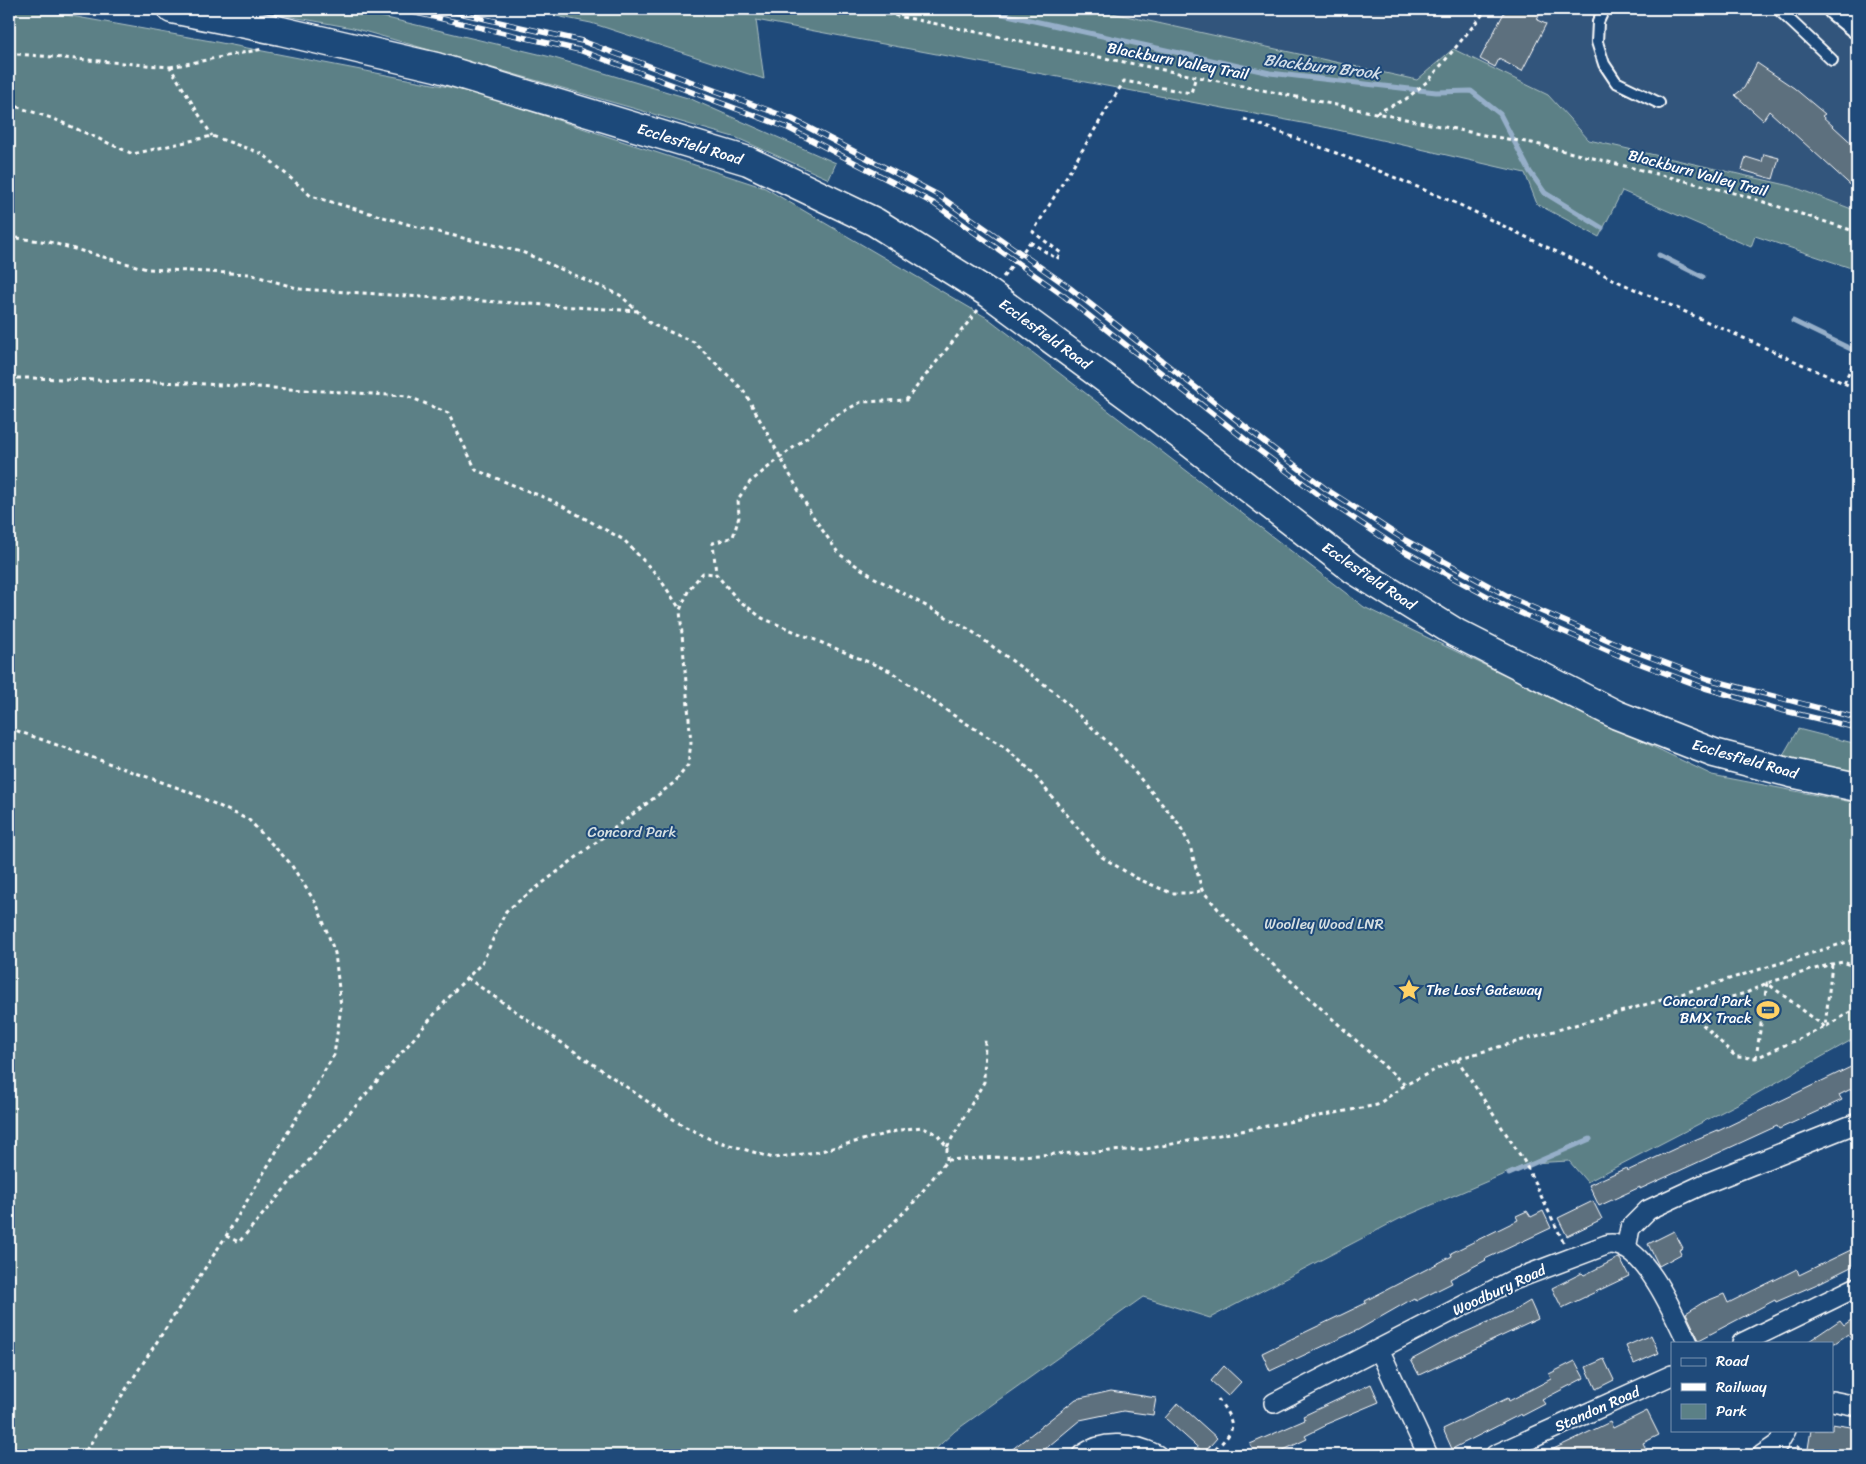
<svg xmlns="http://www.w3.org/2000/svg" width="1866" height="1464" viewBox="0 0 1866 1464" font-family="Sriracha,sans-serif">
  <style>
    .built { fill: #32557b }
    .green { fill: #5b8086; stroke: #adc0c2 }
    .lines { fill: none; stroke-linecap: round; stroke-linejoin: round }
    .stream { stroke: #96afc9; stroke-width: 5 }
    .building { fill: #5d6f7e; stroke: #fff }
    .service-casing { stroke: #fff; stroke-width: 14 }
    .minor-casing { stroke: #fff; stroke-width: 22 }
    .tertiary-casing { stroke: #fff; stroke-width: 28 }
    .secondary-casing { stroke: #fff; stroke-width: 31 }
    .path { stroke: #fff; stroke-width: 3; stroke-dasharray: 4 4; stroke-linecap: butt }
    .service { stroke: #1f4a7a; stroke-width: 10 }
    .minor { stroke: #1f4a7a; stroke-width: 19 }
    .tertiary { stroke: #1f4a7a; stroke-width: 24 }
    .secondary { stroke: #1f4a7a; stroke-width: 28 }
    .rail-casing { stroke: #fff; stroke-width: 5.5 }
    .rail { stroke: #1f4a7a; stroke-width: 4; stroke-dasharray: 11; stroke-linecap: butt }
    .path-bridge { stroke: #fff; stroke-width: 3; stroke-dasharray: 4 4; stroke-linecap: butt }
    .labels { text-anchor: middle; stroke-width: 4; stroke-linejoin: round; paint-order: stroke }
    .street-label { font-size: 15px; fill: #fff; stroke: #1f4a7a }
    .park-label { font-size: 15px; fill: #d6dfe1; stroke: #1f4a7a }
    .poi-label { font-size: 15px; fill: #fff; stroke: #1f4a7a; text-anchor: start }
    .water-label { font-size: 16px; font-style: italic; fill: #d3dee8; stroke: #1f4a7a }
  </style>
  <rect width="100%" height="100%" fill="#1f4a7a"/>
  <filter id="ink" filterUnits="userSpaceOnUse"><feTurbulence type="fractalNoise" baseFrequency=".02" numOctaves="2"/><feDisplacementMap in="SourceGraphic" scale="10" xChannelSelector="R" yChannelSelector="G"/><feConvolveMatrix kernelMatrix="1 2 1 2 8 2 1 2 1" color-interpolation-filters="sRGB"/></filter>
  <g filter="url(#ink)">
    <!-- built -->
    <path class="built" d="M1094,9H1857V211L1791,186L1589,139L1548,95L1417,80Z"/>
    <!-- green -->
    <path class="green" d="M9,9H32L211,41L469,91L765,188L989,319L1364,607L1712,775L1857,803V1037L1747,1099L1587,1182L1569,1161L1530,1163L1399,1219L1210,1318L1143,1297L955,1431L929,1455H9Z
      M249,9H349L551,57L691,99L836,163L829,179L737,138L353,28Z
      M521,9H1094L1417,80L1453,49L1548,95L1589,140L1791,186L1857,211V270L1755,236L1751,247L1622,191L1599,237L1537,204L1525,173L1329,128L756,20L764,79L591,23Z
      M1798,729L1857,744V773L1827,768L1783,755Z"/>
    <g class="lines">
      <!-- stream -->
      <path class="stream" d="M980,9L1270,73L1436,92L1471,91L1500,114L1530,172L1545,193L1602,228
        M1659,255L1703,277
        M1793,321L1857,352
        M1509,1174L1590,1139"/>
    </g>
    <!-- building -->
    <path class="building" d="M1506,9H1542L1537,20L1546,24L1522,71L1499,59L1495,67L1480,59Z
      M1757,63L1794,88L1825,114L1822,116L1857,148V191L1769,111L1763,120L1735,95L1744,88Z
      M1764,154L1779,158L1773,179L1742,170L1746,157L1762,162Z
      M1857,1064V1086L1839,1095L1842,1100L1779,1129L1777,1126L1640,1189V1187L1599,1206L1589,1185L1626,1168L1627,1171L1685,1144L1718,1130V1131Z
      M1593,1201L1602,1219L1567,1236L1558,1218Z
      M1527,1211L1531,1217L1543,1211L1551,1228L1485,1259L1486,1260L1450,1279L1452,1283L1416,1301L1414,1298L1358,1330L1270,1371L1262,1353L1366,1303L1365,1301L1452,1256L1451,1253L1518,1220L1516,1216Z
      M1674,1231L1683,1248L1679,1250L1681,1254L1659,1266L1648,1244Z
      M1857,1247V1264L1815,1285L1776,1302L1775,1300L1699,1340L1686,1313L1702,1303L1724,1294L1728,1303L1797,1269L1799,1275Z
      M1618,1258L1620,1259L1629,1276L1562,1308L1552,1288L1582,1273L1584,1275Z
      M1530,1301L1538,1319L1419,1375L1411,1360L1448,1340L1515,1310Z
      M1857,1316V1347L1848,1334L1835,1343H1806L1840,1320L1844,1325Z
      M1651,1335L1659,1353L1634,1364L1626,1346Z
      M1604,1359L1614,1380L1596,1389L1586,1367Z
      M1575,1361L1584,1378L1542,1400L1545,1404L1522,1416L1521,1414L1452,1449L1443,1429L1508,1398L1509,1401L1551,1379L1549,1374Z
      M1224,1366L1241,1382L1228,1396L1211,1381Z
      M1371,1384L1379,1402L1324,1425L1325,1426L1305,1436L1307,1439L1273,1455H1256L1250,1444L1305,1420L1303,1416Z
      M1111,1391L1156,1398L1153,1415L1123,1411L1080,1420L1038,1455H1005L1076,1399Z
      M1178,1403L1217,1438L1204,1453L1165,1418Z
      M1647,1411L1659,1435L1643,1443L1647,1451L1640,1455H1541L1610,1422L1613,1428Z
      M1832,1424L1857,1428V1455H1807L1811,1430H1832Z"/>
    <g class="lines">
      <defs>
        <path id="service" d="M1604,9L1598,22L1597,42L1604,64L1616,82L1659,103
          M1778,9L1832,60"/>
        <path id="minor" d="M1626,1249L1630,1228L1648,1210L1704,1184L1857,1123
          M1742,1343L1857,1287
          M1379,1349L1428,1455
          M1832,1401L1857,1406
          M1274,1403L1511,1281L1606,1245C1609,1244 1614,1244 1617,1245C1648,1252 1675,1317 1688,1343
          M1082,1455C1104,1439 1133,1443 1157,1455
          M1495,1455L1672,1375
          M1762,1455L1778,1444L1786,1430"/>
        <path id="tertiary" d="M1836,9L1857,26"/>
        <path id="secondary" d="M172,9L281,31L436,67L748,161L875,222L990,294L1149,411L1353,569L1456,633L1617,715L1714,753L1791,773L1857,787"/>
      </defs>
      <!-- service casing -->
      <use href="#service" class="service-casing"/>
      <!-- minor casing -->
      <use href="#minor" class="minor-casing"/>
      <!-- tertiary casing -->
      <use href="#tertiary" class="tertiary-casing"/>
      <!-- secondary casing -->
      <use href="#secondary" class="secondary-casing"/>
      <!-- path -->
      <path class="path" d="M863,9L1489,136L1532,143L1742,195L1857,232
        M9,55L17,54L170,67L212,136
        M170,67L263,49
        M9,104L54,119L133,154L212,136L263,154L311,196L421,228L522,252L620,295L651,324L694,342L744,391L812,515L839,554L875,578L970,630L1052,690L1115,749L1179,824L1190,846L1202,890L1218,909L1257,950L1405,1085L1457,1059L1665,999L1857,939
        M1376,113L1406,99L1429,80L1487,9
        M1244,119L1336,153L1458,204L1621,283L1857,389
        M9,237L49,242L147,269L249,274L300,289L637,311
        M1030,242L1057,259L1061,253L1033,232L1124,81L1191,93L1196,76
        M1003,277L1009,270
        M978,310L906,400L861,402L835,416L781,457L750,482L738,499L739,517L733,537L713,543L716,574L737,599L762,618L890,671L953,715L1004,747L1028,768L1102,857L1136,878L1171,893H1194L1202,890
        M9,378H30L188,383L407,396L448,413L476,470L553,501L624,540L658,576L680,609
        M1844,383L1857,355
        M9,728L187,791L249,820L290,863L317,905L335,953L341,1007L334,1055L226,1236L83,1455
        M1857,967L1843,962L1832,964L1767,983L1746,993L1694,1007V1016L1736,1057L1756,1058L1825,1027L1857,1008
        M467,978L682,1125L710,1139L773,1158L817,1152L900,1130L921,1127L937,1134L947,1147V1160L914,1202L868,1248L794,1314
        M1756,1058L1767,983L1825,1027L1832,964
        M1457,1059L1524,1161L1564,1243
        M947,1147L984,1082L985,1039
        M947,1160L1146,1149L1377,1105L1405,1085
        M226,1236L239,1242L457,988L482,963L506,911L675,782L688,765L691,743L680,610L689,589L703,573L716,574
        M1796,1446L1800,1449L1837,1455
        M1210,1455C1234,1430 1240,1430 1218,1399"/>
      <!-- service -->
      <use href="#service" class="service"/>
      <!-- minor -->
      <use href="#minor" class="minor"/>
      <!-- tertiary -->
      <use href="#tertiary" class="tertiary"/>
      <!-- secondary -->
      <use href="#secondary" class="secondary"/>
      <defs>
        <path id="rail" d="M399,9L579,50L788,128L933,203L1064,296L1256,448L1320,496L1400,549L1509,608L1625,658L1705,688L1781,710L1857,728
          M442,9L582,41L792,119L938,195L1070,288L1262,440L1326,489L1405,540L1513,599L1629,649L1708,679L1857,718"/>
      </defs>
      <!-- rail casing -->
      <use href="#rail" class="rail-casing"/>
      <!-- rail -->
      <use href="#rail" class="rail"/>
      <!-- path-bridge -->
      <path class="path-bridge" d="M1009,270L1030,242"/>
    </g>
  </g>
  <!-- icons -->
  <defs>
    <symbol id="sight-bare" viewBox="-9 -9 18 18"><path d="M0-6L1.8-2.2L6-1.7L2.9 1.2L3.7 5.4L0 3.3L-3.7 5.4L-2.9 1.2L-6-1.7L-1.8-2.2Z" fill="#ffd166" stroke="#1f4a7a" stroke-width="2.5" paint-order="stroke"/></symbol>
    <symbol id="stadium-bare" viewBox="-9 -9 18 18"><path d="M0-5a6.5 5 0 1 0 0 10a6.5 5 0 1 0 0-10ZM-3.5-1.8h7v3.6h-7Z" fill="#ffd166" stroke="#1f4a7a" stroke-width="2.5" paint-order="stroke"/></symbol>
  </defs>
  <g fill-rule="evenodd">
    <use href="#sight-bare" x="1393" y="974" width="32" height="32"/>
    <use href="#stadium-bare" x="1752" y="994" width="32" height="32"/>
  </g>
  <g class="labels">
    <!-- street labels -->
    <g class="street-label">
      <text transform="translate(1178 61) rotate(11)" y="5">Blackburn Valley Trail</text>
      <text transform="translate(690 144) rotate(17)" y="5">Ecclesfield Road</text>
      <text transform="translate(1698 173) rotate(15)" y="5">Blackburn Valley Trail</text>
      <text transform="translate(1045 334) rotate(36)" y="5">Ecclesfield Road</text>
      <text transform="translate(1369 576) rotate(34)" y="5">Ecclesfield Road</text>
      <text transform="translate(1745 759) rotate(16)" y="5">Ecclesfield Road</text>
      <text transform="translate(1499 1290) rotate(-25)" y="5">Woodbury Road</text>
      <text transform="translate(1597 1409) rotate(-24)" y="5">Standon Road</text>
    </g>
    <!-- park labels -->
    <g class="park-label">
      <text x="632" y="837">Concord Park</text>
      <text x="1324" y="929">Woolley Wood LNR</text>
    </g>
    <!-- poi labels -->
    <g class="poi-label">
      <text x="1426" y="995">The Lost Gateway</text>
      <text x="1752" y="1006" text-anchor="end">Concord Park<tspan x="1752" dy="17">BMX Track</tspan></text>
    </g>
    <!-- water labels -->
    <g class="water-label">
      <text transform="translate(1322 66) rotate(7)" y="6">Blackburn Brook</text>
    </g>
  </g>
  <!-- margin -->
  <rect width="1866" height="1464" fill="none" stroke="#1f4a7a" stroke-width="30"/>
  <rect x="15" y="15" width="1836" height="1434" fill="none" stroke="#fff" stroke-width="2" filter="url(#ink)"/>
  <!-- legend -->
  <rect x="1671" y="1342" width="162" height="90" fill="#1f4a7a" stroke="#7992af"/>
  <rect x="1681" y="1358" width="25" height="8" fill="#1f4a7a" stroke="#7992af"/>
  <text x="1716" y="1366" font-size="15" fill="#ffffff">Road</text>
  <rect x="1681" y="1383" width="25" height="8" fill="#ffffff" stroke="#7992af"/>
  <text x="1716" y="1392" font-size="15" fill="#ffffff">Railway</text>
  <rect x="1681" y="1404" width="25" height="15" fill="#5b8086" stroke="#7992af"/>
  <text x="1716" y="1416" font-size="15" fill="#ffffff">Park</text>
</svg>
